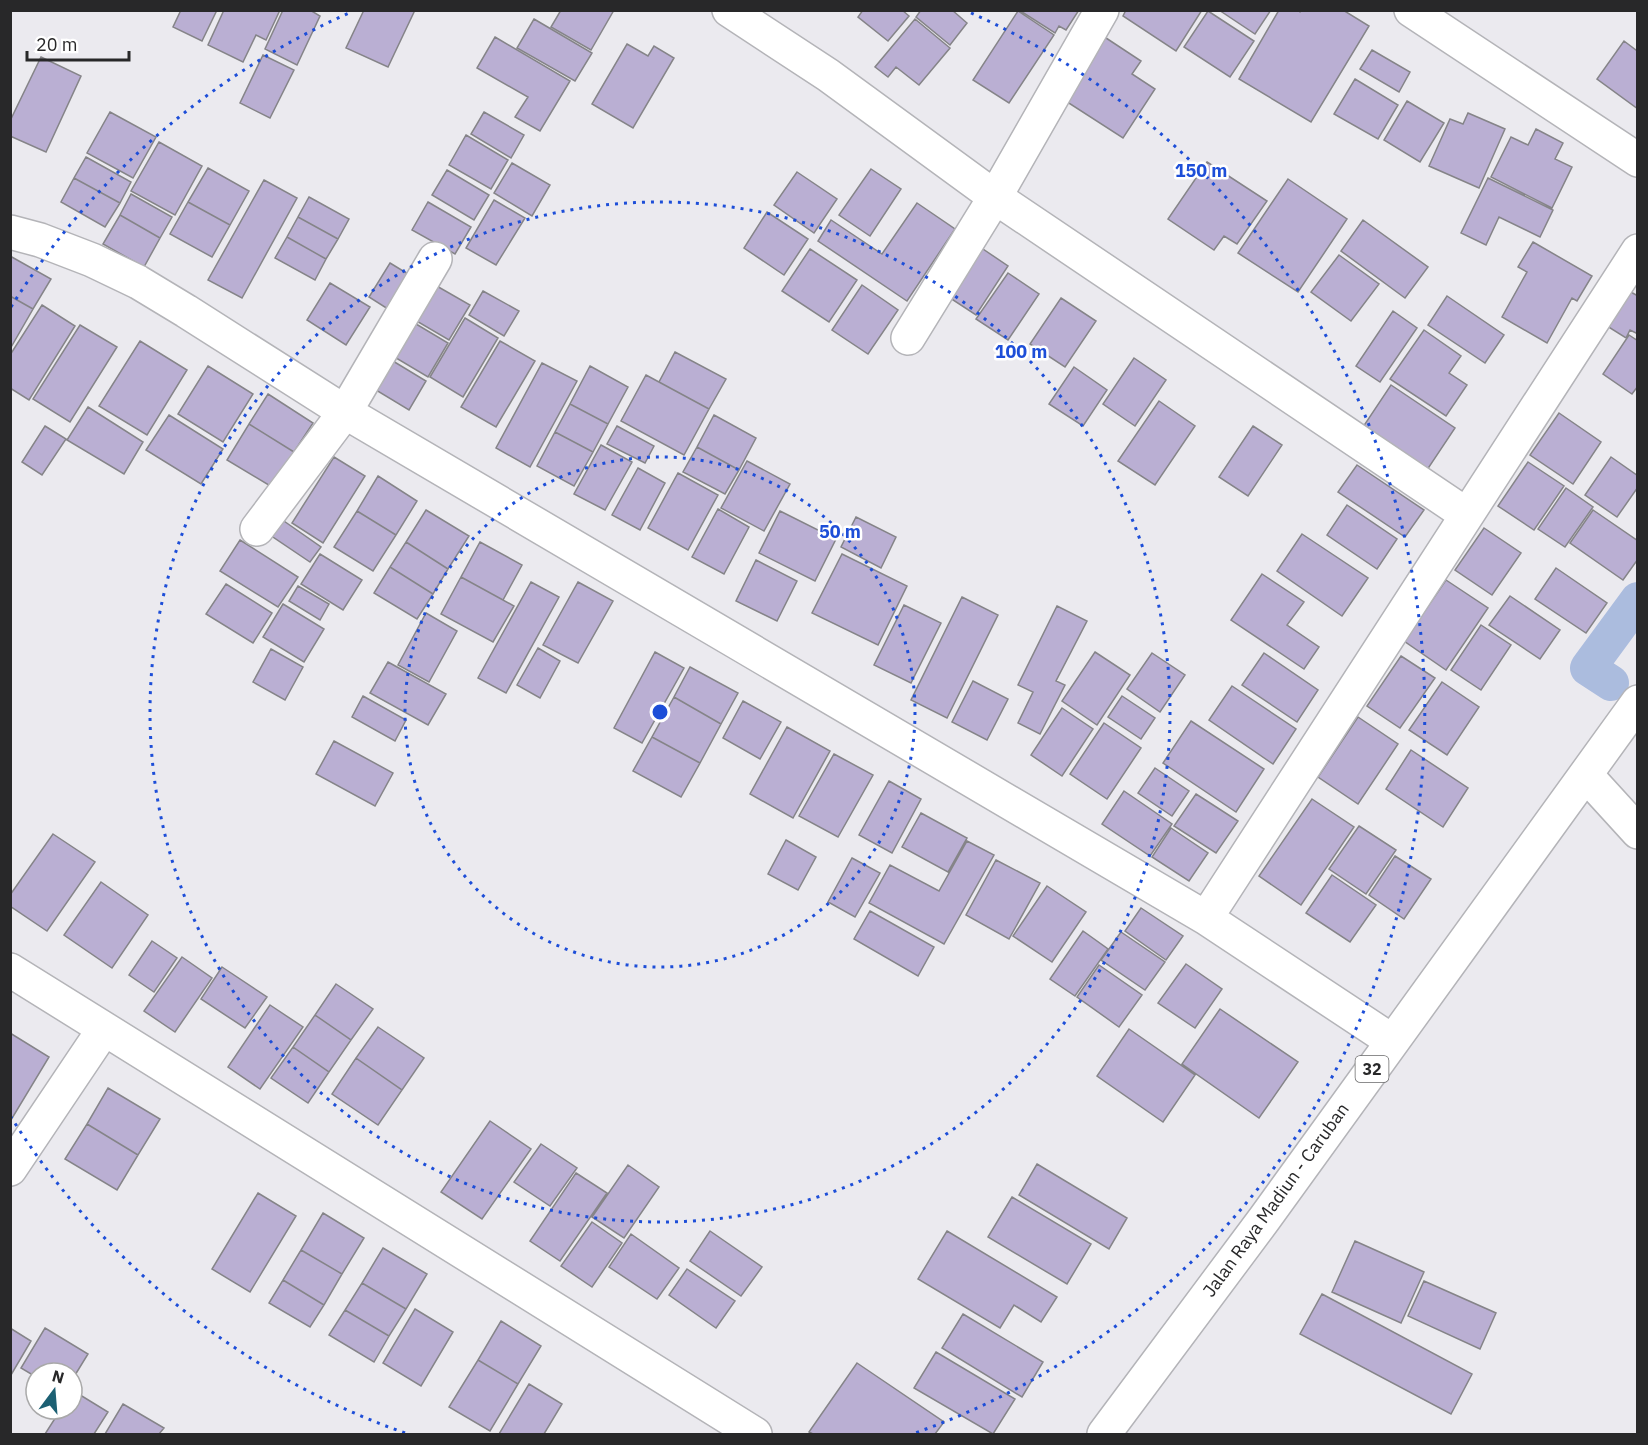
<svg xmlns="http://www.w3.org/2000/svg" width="1648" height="1445" viewBox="0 0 1648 1445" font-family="'IBM Plex Sans',sans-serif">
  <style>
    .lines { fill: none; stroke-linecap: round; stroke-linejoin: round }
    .canal { stroke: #abbcde; stroke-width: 36 }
    .building { fill: #baafd3; stroke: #858488; stroke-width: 1.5 }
    .minor-casing { stroke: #b4b4b8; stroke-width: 36 }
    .highway-casing { stroke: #b4b4b8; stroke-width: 36 }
    .minor { stroke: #fff; stroke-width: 33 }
    .highway { stroke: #fff; stroke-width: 33 }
    .ring { fill: none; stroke: #1d4ed8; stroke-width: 3; stroke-dasharray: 3 6 }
    .labels { text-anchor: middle; stroke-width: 5; stroke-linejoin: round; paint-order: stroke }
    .shield { fill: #fff; stroke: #686869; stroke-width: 1.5 }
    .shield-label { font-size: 16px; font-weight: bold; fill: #282829 }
    .street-label { font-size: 18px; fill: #282829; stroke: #fff }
    .centre { fill: #1d4ed8; stroke: #fff; stroke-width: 3 }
    .ring-label { font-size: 18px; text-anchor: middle; font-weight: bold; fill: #1d4ed8; stroke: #fff; stroke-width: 5; stroke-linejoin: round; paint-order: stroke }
  </style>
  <rect width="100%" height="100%" fill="#ebeaef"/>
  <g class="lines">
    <!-- canal -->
    <path class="canal" d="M1611,683L1588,668L1638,600"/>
  </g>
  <!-- building -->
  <path class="building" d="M181,10H217L202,41L173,27Z
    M224,10H280L266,40L256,35L243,62L208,45Z
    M283,10H310L320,16L297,65L265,49Z
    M364,10H415L388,67L346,48Z
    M561,10H614L591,50L551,27Z
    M863,10H902L909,16L888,41L858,17Z
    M921,10H952L967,23L950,45L916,17Z
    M1023,10H1079L1066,30L1059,26L1055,33L1022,12Z
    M1126,10H1202L1176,51L1123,16Z
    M1219,10H1271L1255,34Z
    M1279,10H1297L1300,12L1301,10H1343L1369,26L1311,122L1239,79Z
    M1018,11L1054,35L1009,103L973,80Z
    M1208,11L1254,41L1230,77L1184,47Z
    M534,19L592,53L575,81L517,48Z
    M915,19L950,48L919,85L896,67L888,77L875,67Z
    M1103,36L1141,61L1132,74L1155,89L1123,138L1061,98Z
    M495,37L570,81L540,131L515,117L528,97L477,68Z
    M1624,41L1636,50L1638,48V109L1597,79Z
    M627,44L648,56L654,46L674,58L633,128L592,104Z
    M1372,50L1410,72L1399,92L1360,69Z
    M263,55L294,70L270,118L240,103Z
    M41,57L81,76L46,152L10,136V121Z
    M1355,79L1398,105L1378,139L1334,114Z
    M1407,101L1444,123L1420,162L1384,140Z
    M110,112L156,137L133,178L87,153Z
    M484,112L524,135L511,158L471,134Z
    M1468,113L1505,129L1479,188L1429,166L1450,119L1463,124Z
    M1536,129L1563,143L1555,159L1572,167L1552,208L1491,177L1511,137L1528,145Z
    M466,135L508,160L491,189L449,165Z
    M159,142L202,166L175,215L131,191Z
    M86,157L131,182L120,203L74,178Z
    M1207,162L1267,201L1237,244L1224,236L1214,250L1168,219Z
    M512,163L550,185L532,216L494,193Z
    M208,168L249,191L230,225L188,202Z
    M871,169L901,189L870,236L839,215Z
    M447,170L489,195L474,220L432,195Z
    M797,172L837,199L814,233L774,205Z
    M74,178L120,203L105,227L61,202Z
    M1488,178L1553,210L1540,237L1499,217L1486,245L1461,233Z
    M1288,179L1347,219L1298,292L1238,253Z
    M264,180L297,198L242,298L208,280Z
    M131,194L172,217L160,238L120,215Z
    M309,197L349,219L338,239L298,217Z
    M494,200L525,218L496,265L466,248Z
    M188,202L230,225L212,257L170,234Z
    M428,202L471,227L455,254L412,230Z
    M917,203L955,229L907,301L818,241L831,220L882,254Z
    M767,212L808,239L784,275L744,248Z
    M120,215L160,238L144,267L103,244Z
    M298,217L338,239L326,259L287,237Z
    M1363,220L1428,267L1405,298L1341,251Z
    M287,237L326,259L315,280L275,258Z
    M1533,242L1592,276L1577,301L1572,298L1547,343L1502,317L1527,272L1518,267Z
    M980,247L1008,266L976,315L947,296Z
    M810,249L857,280L829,322L782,291Z
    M1339,255L1379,284L1351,321L1311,292Z
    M10,256L51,279L33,309L10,296Z
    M390,263L413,277L391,311L369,297Z
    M1008,273L1039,294L1008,340L976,319Z
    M428,281L470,305L449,340L408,316Z
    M330,283L370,307L346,345L307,320Z
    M862,285L898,310L868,354L832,330Z
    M483,291L519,311L504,336L469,315Z
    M1629,291L1638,296V334L1630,330L1626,338L1607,326Z
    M10,296L33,309L10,349Z
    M1447,296L1504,335L1485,363L1428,325Z
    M1061,298L1096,321L1065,367L1030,344Z
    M42,305L75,326L29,400L10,388V355Z
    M1393,311L1417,328L1380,382L1356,366Z
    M406,318L448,343L428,377L386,352Z
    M465,318L498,338L463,397L430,377Z
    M80,325L117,347L70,422L33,399Z
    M1424,330L1461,356L1449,373L1467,385L1446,416L1390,379Z
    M1629,335L1638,341V386L1632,394L1603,374Z
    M140,341L187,370L147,435L99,406Z
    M500,341L535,361L496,427L461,407Z
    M675,352L726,379L709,409L659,382Z
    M383,355L426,381L409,410L366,384Z
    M1134,358L1166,380L1135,426L1103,404Z
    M542,363L577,381L530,467L496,448Z
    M208,366L253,394L223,442L178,414Z
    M590,366L628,387L608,424L570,404Z
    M1074,367L1107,390L1083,426L1049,404Z
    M646,375L709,409L684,455L621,421Z
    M1391,385L1455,428L1423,476L1359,433Z
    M268,394L313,423L294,452L249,424Z
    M1159,401L1195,426L1155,485L1118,461Z
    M570,404L608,424L593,452L555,432Z
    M88,407L143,442L124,474L67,440Z
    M1559,413L1601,442L1573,484L1530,455Z
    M169,415L223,449L201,484L146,450Z
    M714,415L756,438L739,470L697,447Z
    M249,424L294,452L272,487L227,460Z
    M45,426L66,439L42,475L22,462Z
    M617,426L654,446L645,463L607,444Z
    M1253,426L1282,445L1248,496L1219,477Z
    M555,432L593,452L574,486L537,466Z
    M601,445L632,462L605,510L574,494Z
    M697,447L739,470L725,494L683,472Z
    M334,457L365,476L323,543L292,523Z
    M1611,457L1638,476V487L1617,517L1585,495Z
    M747,461L790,484L764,531L721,508Z
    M1528,462L1564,486L1534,530L1498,506Z
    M1357,465L1424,510L1405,537L1338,492Z
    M638,468L665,483L640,530L612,515Z
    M678,473L718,495L688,550L648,528Z
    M378,476L417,501L396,535L357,511Z
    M1566,488L1593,507L1565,547L1538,529Z
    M1347,505L1397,539L1377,569L1327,535Z
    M718,509L749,527L724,574L692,557Z
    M426,510L469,536L448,569L406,542Z
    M1593,510L1638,541V559L1623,580L1570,543Z
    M357,511L396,535L373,571L334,547Z
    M780,511L836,539L815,581L759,553Z
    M856,517L896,537L881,568L841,547Z
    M281,519L321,547L310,562L270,535Z
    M1484,528L1521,553L1492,595L1455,570Z
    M1302,534L1368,578L1342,616L1277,571Z
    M240,540L298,577L278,607L220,571Z
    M406,542L448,569L433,594L390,567Z
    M480,542L522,565L503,600L461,577Z
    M320,554L362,580L343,610L301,584Z
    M842,554L907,586L878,645L812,613Z
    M756,560L797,581L777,621L736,601Z
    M390,567L433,594L417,619L374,593Z
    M1556,568L1607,603L1586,633L1535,599Z
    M1262,574L1304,602L1287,625L1319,647L1304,669L1231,620Z
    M461,577L514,606L493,642L441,614Z
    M1446,580L1488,608L1446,670L1404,641Z
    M531,582L559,597L506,693L478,678Z
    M578,582L613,601L578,663L543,645Z
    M226,584L272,613L253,643L206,614Z
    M298,586L329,604L320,620L289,601Z
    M1510,596L1560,630L1540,659L1489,625Z
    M962,597L998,615L947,718L911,700Z
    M283,604L324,629L304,662L263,637Z
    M904,605L941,623L911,683L874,665Z
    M1057,606L1087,621L1056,681L1065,685L1040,734L1018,723L1033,692L1018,685Z
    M426,613L457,631L429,682L398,665Z
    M1481,625L1511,645L1481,690L1451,670Z
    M538,648L560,661L540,698L517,685Z
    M271,649L303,667L285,700L253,682Z
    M655,652L684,668L642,743L614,728Z
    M1095,652L1130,675L1097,725L1062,701Z
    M1152,653L1185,675L1160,712L1127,689Z
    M1264,653L1318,690L1297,722L1242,685Z
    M1401,656L1435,678L1400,728L1367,706Z
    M388,662L446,694L428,725L370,693Z
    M690,667L738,693L721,724L674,697Z
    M973,681L1008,699L987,740L952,722Z
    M1442,682L1479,707L1447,755L1409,730Z
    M1232,686L1296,729L1273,764L1209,720Z
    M363,696L406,720L395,741L352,717Z
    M1122,696L1155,718L1141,739L1108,717Z
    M674,697L721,724L700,763L652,737Z
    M743,701L781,722L760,759L723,738Z
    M1062,708L1093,729L1062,776L1031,755Z
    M1358,717L1398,744L1358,804L1318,777Z
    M1191,721L1264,769L1236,812L1163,763Z
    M1104,723L1141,748L1107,799L1070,774Z
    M787,727L830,751L793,818L750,794Z
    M652,737L700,763L681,797L633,771Z
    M334,741L393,773L375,806L316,774Z
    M1411,750L1468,788L1443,827L1386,789Z
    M834,754L873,775L838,837L799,816Z
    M1155,768L1189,791L1172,816L1138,793Z
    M889,781L921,799L892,853L859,835Z
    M1124,791L1172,824L1150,856L1102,824Z
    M1196,794L1238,821L1216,853L1174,826Z
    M1312,799L1354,827L1301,905L1259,876Z
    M921,813L967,838L948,872L902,847Z
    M1359,826L1396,850L1366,894L1329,869Z
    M1171,828L1208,853L1189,881L1152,857Z
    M53,834L95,862L47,931L10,906V895Z
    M786,840L816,857L798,890L768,874Z
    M967,841L994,855L944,944L869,903L890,865L939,891Z
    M1395,856L1431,879L1404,919L1369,895Z
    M852,858L880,873L855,917L828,902Z
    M996,860L1040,883L1009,939L966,915Z
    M1332,875L1376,905L1350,942L1306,913Z
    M101,882L148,915L112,968L64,935Z
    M1047,886L1086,912L1052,962L1013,936Z
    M1141,908L1183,936L1166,960L1125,931Z
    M870,911L934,947L918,976L854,939Z
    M1083,931L1108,949L1075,996L1050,979Z
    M1121,932L1165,962L1145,990L1101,960Z
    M152,941L177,958L154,992L129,975Z
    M182,957L212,978L175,1032L144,1011Z
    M1186,964L1222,989L1195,1028L1158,1003Z
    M1099,965L1142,995L1119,1027L1077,997Z
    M222,967L267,997L245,1028L201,999Z
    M336,984L373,1009L351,1040L315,1015Z
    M270,1005L303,1027L260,1089L228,1067Z
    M1220,1009L1298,1062L1259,1118L1182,1064Z
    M315,1015L351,1040L329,1072L293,1047Z
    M378,1027L424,1058L402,1090L356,1058Z
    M1129,1029L1195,1075L1163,1122L1097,1076Z
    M10,1033L49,1057L11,1120H10Z
    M293,1047L329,1072L308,1103L271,1078Z
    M356,1058L402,1090L378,1125L332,1094Z
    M108,1088L160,1119L138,1155L87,1124Z
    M490,1121L531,1149L482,1219L441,1192Z
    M87,1124L138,1155L117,1190L65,1159Z
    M541,1144L577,1168L550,1206L514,1182Z
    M1037,1164L1127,1218L1109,1249L1019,1195Z
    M628,1165L659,1187L624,1238L592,1217Z
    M576,1173L607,1193L560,1261L530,1241Z
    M258,1193L296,1216L250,1292L212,1269Z
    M1012,1197L1091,1244L1067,1284L988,1237Z
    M323,1213L364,1238L342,1274L301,1250Z
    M592,1222L622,1243L592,1287L561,1266Z
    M710,1231L762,1267L741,1296L690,1261Z
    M947,1231L1057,1297L1041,1322L1014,1305L1000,1328L918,1279Z
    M631,1234L679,1268L657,1299L609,1267Z
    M1355,1241L1424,1272L1401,1323L1332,1292Z
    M383,1248L427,1274L406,1309L362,1283Z
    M301,1250L342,1274L324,1305L283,1280Z
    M687,1269L735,1301L716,1328L669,1295Z
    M283,1280L324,1305L310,1327L269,1303Z
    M1424,1281L1496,1313L1480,1349L1408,1316Z
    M362,1283L406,1309L389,1336L345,1310Z
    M1322,1294L1472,1374L1451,1414L1300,1334Z
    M415,1309L453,1332L421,1386L383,1363Z
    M345,1310L389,1336L374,1362L329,1335Z
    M963,1314L1043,1362L1022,1397L942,1348Z
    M501,1321L541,1346L518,1384L478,1360Z
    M10,1328L31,1341L11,1375H10Z
    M45,1328L88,1354L72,1380V1373H36V1377L21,1368Z
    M936,1352L1015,1399L993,1434L914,1388Z
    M478,1360L518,1384L490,1431L449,1407Z
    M857,1363L944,1422L935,1434H813L809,1432Z
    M529,1384L562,1404L544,1434H499Z
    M72,1390L108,1412L94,1434H45L61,1409H72Z
    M123,1404L164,1428L159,1434H105Z"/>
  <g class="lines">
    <defs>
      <path id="minor" d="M729,10L828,75L995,197L1467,515
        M1411,10L1638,160
        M10,232L40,240L92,260L138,282L186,311L345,412L1206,918L1392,1041
        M908,338L995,197L1102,10
        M257,529L345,412L435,259
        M1586,775L1638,832
        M1206,918L1638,251
        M10,970L755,1434
        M10,1169L104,1029"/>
      <path id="highway" d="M1104,1434L1265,1218L1638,702"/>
    </defs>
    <!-- minor casing -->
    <use href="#minor" class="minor-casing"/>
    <!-- highway casing -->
    <use href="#highway" class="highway-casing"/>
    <!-- minor -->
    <use href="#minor" class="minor"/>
    <!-- highway -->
    <use href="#highway" class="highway"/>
  </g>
  <!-- distance rings -->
  <g class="ring">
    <circle cx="660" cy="712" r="255"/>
    <circle cx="660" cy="712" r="510"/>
    <path d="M405 1433A765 765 0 0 1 11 1117M11 307A765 765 0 0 1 349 13M971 13A765 765 0 0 1 915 1433"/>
  </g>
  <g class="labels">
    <!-- shield labels -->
    <rect class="shield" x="1355.5" y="1056" width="33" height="26" rx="4.5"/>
    <g class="shield-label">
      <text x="1372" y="1075">32</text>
    </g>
    <!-- street labels -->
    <g class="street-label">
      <text transform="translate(1276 1200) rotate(-54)" y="6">Jalan Raya Madiun - Caruban</text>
    </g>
  </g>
  <circle cx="660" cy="712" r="9" class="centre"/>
  <g class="ring-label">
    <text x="1201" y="177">150 m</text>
    <text x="1021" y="358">100 m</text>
    <text x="840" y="538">50 m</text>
  </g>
  <!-- border -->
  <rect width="1648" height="1445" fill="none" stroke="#282829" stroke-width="24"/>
  <!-- north arrow -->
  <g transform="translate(54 1391) rotate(16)"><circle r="28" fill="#ffffff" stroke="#a9a9a9" stroke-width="1.5"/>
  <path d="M0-4.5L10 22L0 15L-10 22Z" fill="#1c6073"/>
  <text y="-9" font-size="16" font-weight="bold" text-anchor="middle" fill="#282829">N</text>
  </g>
  <!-- scale -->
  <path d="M27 51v9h102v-9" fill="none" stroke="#282829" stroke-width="3"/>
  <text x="36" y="51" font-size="18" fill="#282829" stroke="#ffffff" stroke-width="4.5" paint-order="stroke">20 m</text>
</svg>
